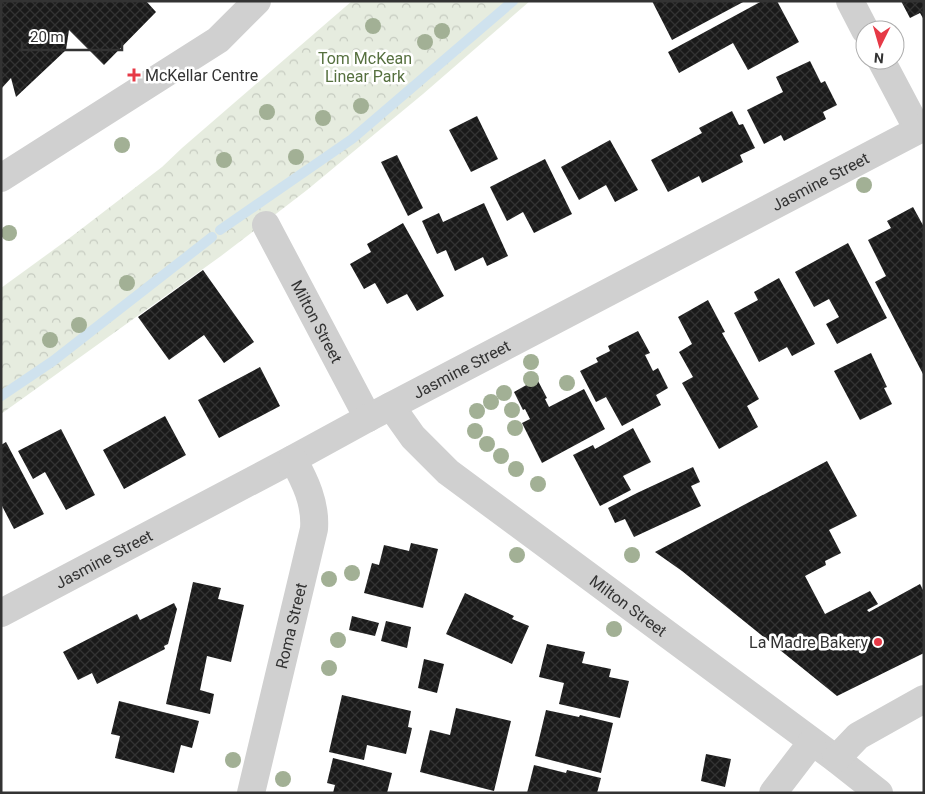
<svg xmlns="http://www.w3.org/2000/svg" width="925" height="794" viewBox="0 0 925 794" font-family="Roboto,sans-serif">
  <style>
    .park { fill: url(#park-crowns) }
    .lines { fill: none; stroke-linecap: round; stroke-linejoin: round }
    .stream { stroke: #cfe2ee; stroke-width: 10 }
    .building { fill: url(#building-cross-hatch) }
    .minor { stroke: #d0d0d0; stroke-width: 28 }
    .tree { fill: #a2b095 }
    .poi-dot { fill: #e63946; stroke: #fff; stroke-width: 2 }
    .labels { text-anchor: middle; stroke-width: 5; stroke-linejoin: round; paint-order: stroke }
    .park-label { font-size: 16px; fill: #56703f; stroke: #fff }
    .poi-label { font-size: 16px; fill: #333; stroke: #fff; text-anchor: start }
    .street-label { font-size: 16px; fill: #333; stroke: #fff }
  </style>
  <defs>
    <pattern id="park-crowns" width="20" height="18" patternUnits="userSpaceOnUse" patternTransform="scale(1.25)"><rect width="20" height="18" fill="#e6ecdf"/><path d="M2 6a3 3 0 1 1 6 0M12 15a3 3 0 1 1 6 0" fill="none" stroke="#c6cbc0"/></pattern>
    <pattern id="building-cross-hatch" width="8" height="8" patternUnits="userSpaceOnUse" patternTransform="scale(1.25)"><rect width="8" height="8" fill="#1a1a1a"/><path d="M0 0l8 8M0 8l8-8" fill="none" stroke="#333"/></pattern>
  </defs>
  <rect width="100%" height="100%" fill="#fff"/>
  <!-- park -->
  <path class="park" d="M352,1H530L423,94L307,190L221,256L1,414V288L67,240L162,167L182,148Z"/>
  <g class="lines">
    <!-- stream -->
    <path class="stream" d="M220,230L352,139L513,1
      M1,396L53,361L212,237"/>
  </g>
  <!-- building -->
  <path class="building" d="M1,1H146L156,12L104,65L69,30L66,50L16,97L11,78L1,89Z
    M652,1H745L672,40Z
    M762,1H777L799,42L748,70L733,43L679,73L668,52Z
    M901,1H924V20L920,13L910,18Z
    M810,61L821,83L825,81L837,105L823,112L826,119L784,141L781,135L764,144L747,110L783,92L776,77Z
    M732,111L739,125L743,124L755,148L740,155L743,162L702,183L699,176L668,192L651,160L702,133L699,128Z
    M477,116L498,159L471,172L449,130Z
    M610,140L638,190L615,202L606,185L579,200L561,167Z
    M397,155L423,208L408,216L381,162Z
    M545,159L572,214L534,233L523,212L507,221L490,187Z
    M484,203L508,256L487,266L483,257L455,271L446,250L437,254L422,221L439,213L443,222Z
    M913,207L924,227V376L875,282L886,276L868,240L891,228L887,221Z
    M403,223L444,296L417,311L407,294L387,304L375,283L364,289L350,264L371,252L367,244Z
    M848,243L887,318L837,344L826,324L839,317L829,299L814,307L795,272Z
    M203,270L254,342L224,363L204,335L169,360L138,317Z
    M779,278L815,344L792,356L787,347L759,362L734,313L758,300L754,292Z
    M708,300L725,332L722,333L759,399L747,406L758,427L719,449L682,383L693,377L679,352L692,344L678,317Z
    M638,331L650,353L645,355L653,371L658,368L668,388L656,395L661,405L622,426L606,397L596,402L580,371L598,362L596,358L610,351L608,346Z
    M871,353L887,387L884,388L892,404L860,420L834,371Z
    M260,367L280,406L219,438L198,400Z
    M537,379L547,398L545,399L549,407L584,389L605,429L542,463L522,423L530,419L525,409L523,410L514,392Z
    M165,416L186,455L124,489L103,450Z
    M633,428L651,462L623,476L631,490L600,506L573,455L593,445L595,449Z
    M61,429L95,495L66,510L45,472L33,479L18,451Z
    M6,442L44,514L14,529L1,504V445Z
    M827,461L857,516L829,530L841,553L825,561L826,565L805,576L825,614L870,591L878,604L867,610L869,612L920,584L924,592V653L837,696L682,571L655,552Z
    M693,467L700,482L691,486L701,506L634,537L625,519L615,523L608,508L637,493Z
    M411,543L438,549L423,608L364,593L372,563L379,565L384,545L409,551Z
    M193,582L221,588L218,599L244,605L231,662L207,656L200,690L214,694L210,714L166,704Z
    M465,593L514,616L512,619L529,626L512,664L446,634Z
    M174,603L177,609L168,644L164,646L165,649L97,684L92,673L78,680L63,652L137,614L140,620Z
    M352,616L379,623L375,636L349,630Z
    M386,621L411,627L407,648L381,641Z
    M547,644L585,652L582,663L611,669L609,677L629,681L620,718L559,704L564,683L539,677Z
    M424,659L444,664L437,693L418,688Z
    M342,695L411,711L408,727L412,728L406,754L367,745L364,760L329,752Z
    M119,701L199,721L192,748L181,745L174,773L115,758L120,736L111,734Z
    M456,708L511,721L494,791L420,772L430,730L450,735Z
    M546,710L579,717L580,715L613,723L601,773L535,756Z
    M706,754L731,759L725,787L701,781Z
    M333,758L392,773L387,793H333L335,785L327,783Z
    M534,765L566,773L567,770L601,778L597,793H527Z"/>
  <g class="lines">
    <!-- minor -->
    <g class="minor">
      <path d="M850,1L865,30"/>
      <path d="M881,60L918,130"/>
      <path d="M1,178L218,40L257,1"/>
      <path id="s1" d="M266,225L368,418"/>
      <path id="s2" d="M391,406L413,437L448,472L836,759L879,793"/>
      <path id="s3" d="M1,613L293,459L368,418L924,127"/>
      <path d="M836,759L858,736L924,699"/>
      <path id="s4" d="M251,793L314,529C316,503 305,481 293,459"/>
      <path d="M773,793L812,742"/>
    </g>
  </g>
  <!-- trees -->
  <g class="tree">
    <circle cx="373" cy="26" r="8"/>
    <circle cx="442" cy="31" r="8"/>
    <circle cx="425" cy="42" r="8"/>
    <circle cx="361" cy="106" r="8"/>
    <circle cx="267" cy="112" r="8"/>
    <circle cx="323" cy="118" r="8"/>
    <circle cx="122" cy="145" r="8"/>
    <circle cx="296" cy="157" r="8"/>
    <circle cx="224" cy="160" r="8"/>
    <circle cx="864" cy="185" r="8"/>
    <circle cx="9" cy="233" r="8"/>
    <circle cx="127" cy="283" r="8"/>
    <circle cx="79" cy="325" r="8"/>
    <circle cx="50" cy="340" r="8"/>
    <circle cx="531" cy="362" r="8"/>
    <circle cx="531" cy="379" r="8"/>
    <circle cx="567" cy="383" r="8"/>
    <circle cx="504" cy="393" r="8"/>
    <circle cx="491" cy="402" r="8"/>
    <circle cx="512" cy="410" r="8"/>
    <circle cx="477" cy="411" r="8"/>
    <circle cx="515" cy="428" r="8"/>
    <circle cx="475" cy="431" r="8"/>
    <circle cx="487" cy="444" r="8"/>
    <circle cx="501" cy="456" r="8"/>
    <circle cx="516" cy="469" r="8"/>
    <circle cx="538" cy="484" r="8"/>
    <circle cx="517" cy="555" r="8"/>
    <circle cx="632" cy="555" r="8"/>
    <circle cx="352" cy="573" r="8"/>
    <circle cx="329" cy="579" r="8"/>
    <circle cx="614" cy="629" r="8"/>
    <circle cx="338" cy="640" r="8"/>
    <circle cx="329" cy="668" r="8"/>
    <circle cx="233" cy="760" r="8"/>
    <circle cx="283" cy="779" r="8"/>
  </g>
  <!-- markers -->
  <g class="poi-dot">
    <path d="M131.5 67.5h5v5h5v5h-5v5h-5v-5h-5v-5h5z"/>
    <circle cx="878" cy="642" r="5"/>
  </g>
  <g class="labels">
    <!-- park labels -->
    <g class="park-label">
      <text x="365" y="64">Tom McKean<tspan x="365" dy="18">Linear Park</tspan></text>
    </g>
    <!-- poi labels -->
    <g class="poi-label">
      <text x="145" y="81">McKellar Centre</text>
      <text x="868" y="648" text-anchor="end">La Madre Bakery</text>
    </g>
    <!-- street labels -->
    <g class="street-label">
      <text dy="6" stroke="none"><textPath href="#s3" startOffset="926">Jasmine Street</textPath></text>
      <text dy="6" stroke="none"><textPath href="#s1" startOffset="109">Milton Street</textPath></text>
      <text dy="6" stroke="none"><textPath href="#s3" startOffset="521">Jasmine Street</textPath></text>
      <text dy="6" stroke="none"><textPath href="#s3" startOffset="116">Jasmine Street</textPath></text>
      <text dy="6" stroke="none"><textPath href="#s2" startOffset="312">Milton Street</textPath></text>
      <text dy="6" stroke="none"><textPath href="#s4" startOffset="172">Roma Street</textPath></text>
    </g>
  </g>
  <!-- border -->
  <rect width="925" height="794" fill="none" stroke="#333333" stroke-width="5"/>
  <!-- north arrow -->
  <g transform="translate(880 45) rotate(185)"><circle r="24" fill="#ffffff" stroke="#adadad"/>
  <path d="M0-4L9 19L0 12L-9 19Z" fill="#e63946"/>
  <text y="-8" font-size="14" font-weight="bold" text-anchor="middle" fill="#333333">N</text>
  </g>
  <!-- scale -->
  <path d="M22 42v8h100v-8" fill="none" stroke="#333333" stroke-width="2.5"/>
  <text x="30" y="42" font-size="15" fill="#333333" stroke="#ffffff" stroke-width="4" paint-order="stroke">20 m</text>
</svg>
